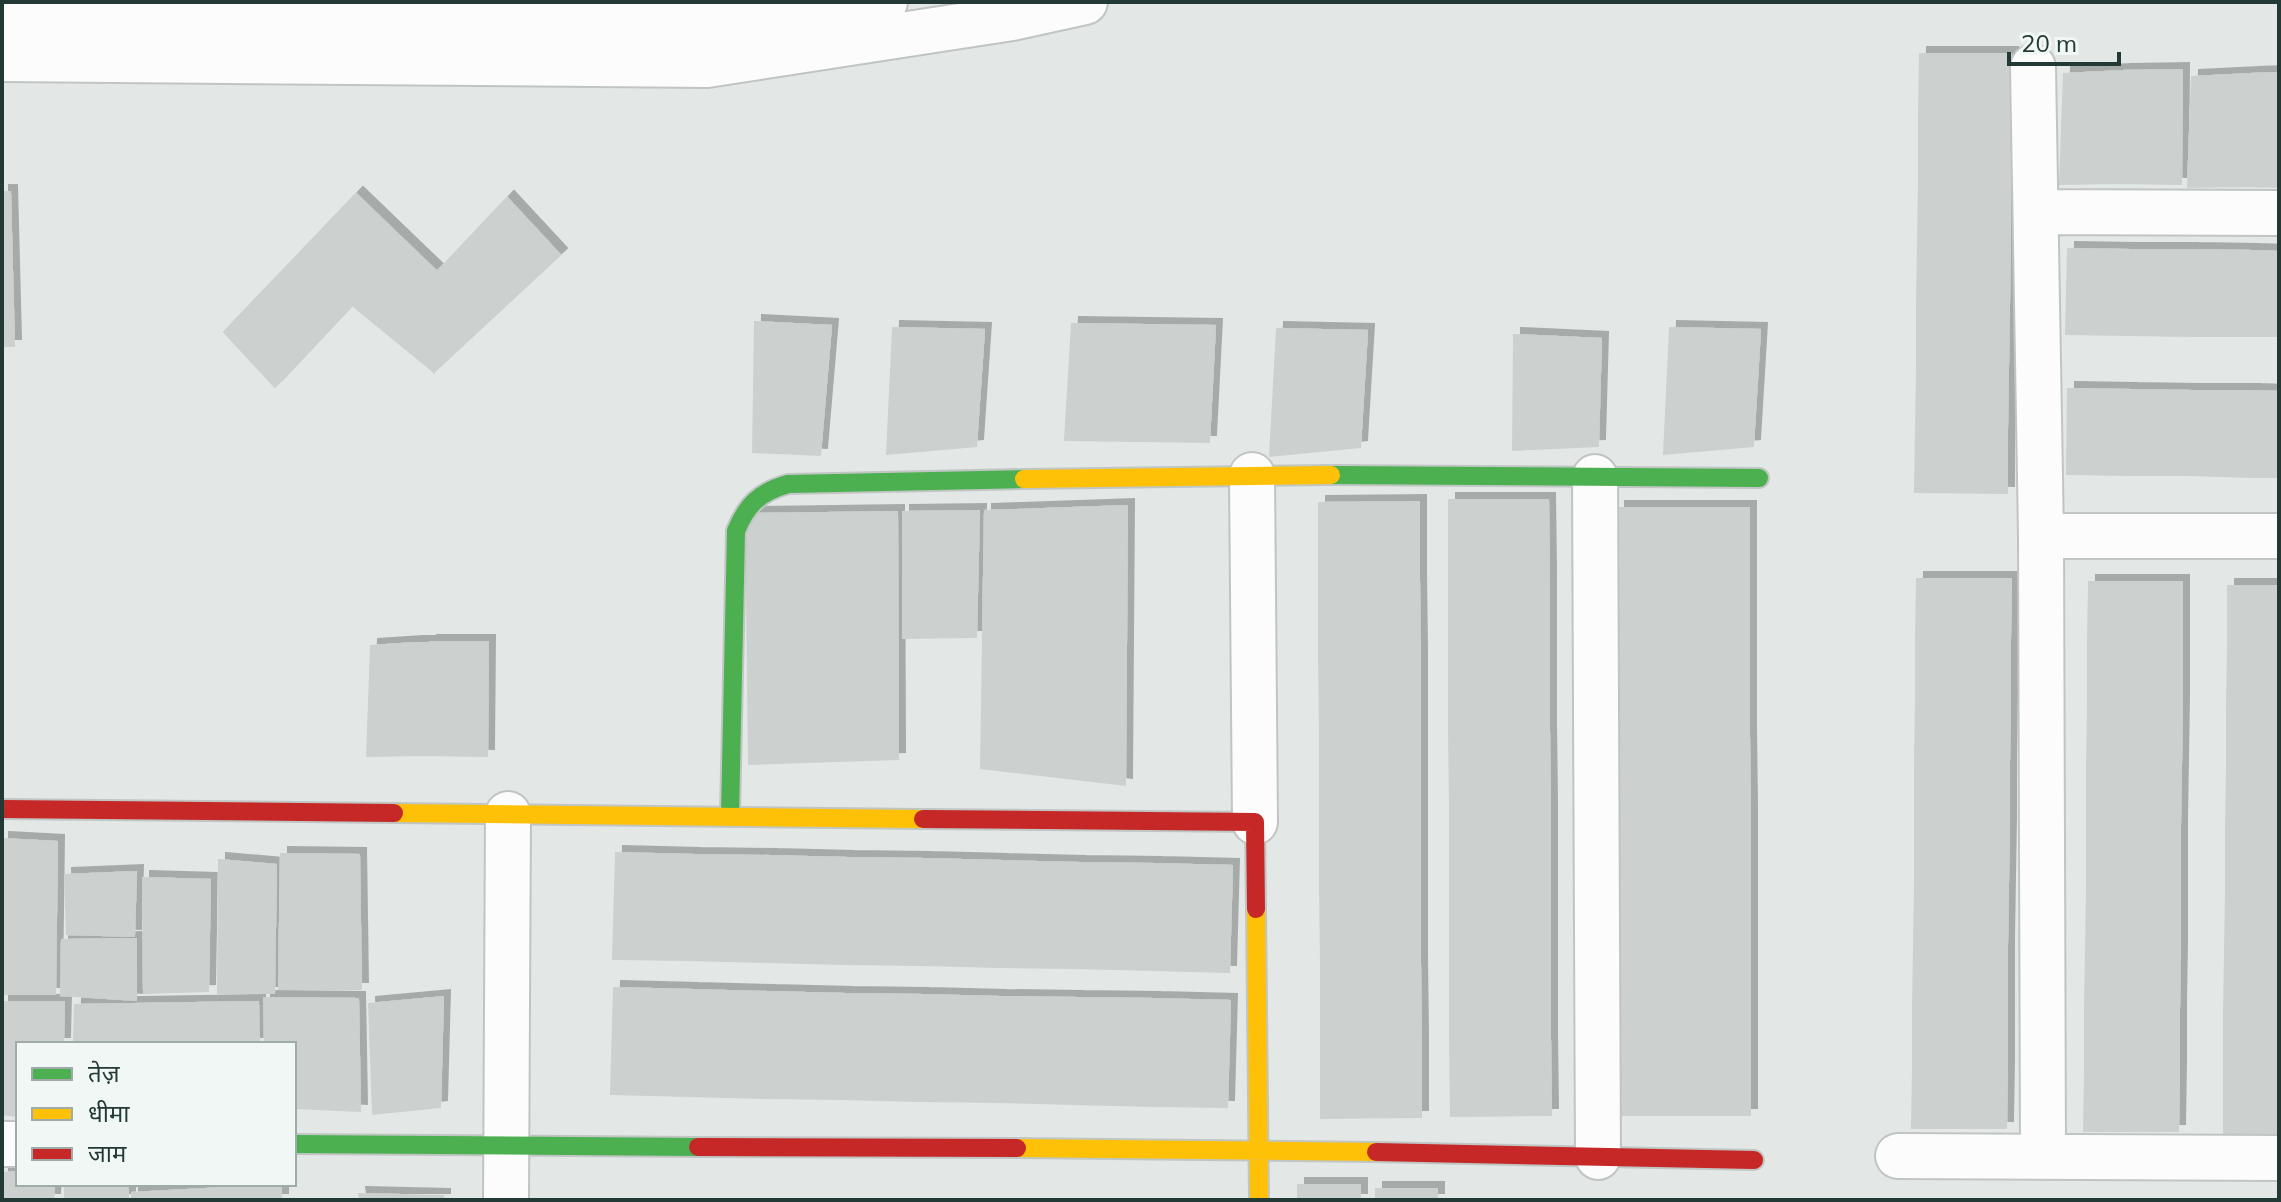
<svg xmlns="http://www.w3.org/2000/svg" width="2281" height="1202" viewBox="0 0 2281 1202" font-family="Mulish,'Noto Sans Devanagari',sans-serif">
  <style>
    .building { fill: #ccd1cf; stroke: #ccd1cf; stroke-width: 2; filter: url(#shadow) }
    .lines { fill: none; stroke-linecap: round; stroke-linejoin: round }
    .street-casing { stroke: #c0c5c3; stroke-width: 48 }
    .fast-casing { stroke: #c0c6c4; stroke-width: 22 }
    .slow-casing { stroke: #c0c6c4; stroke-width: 22 }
    .jam-casing { stroke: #c0c6c4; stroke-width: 22 }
    .street { stroke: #fbfcfb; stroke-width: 44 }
    .fast { stroke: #4caf50; stroke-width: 18 }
    .slow { stroke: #ffc107; stroke-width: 18 }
    .jam { stroke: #c62828; stroke-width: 18 }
  </style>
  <defs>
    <filter id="shadow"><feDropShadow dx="7" dy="-7" stdDeviation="0" flood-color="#0004"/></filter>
  </defs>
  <rect width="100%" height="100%" fill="#e3e8e6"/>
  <!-- building -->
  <path class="building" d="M1920,54H2011V117L1919,116Z
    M2182,70L2181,184L2116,183L2123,71Z
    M2123,71L2116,183L2060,184L2064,74Z
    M2279,73V187L2243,186L2251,74Z
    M2251,74L2243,186L2188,187L2192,77Z
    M1919,116L2011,117L2010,180L1919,179Z
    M1919,179L2010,180V242H1918Z
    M2,192H10L14,346H2Z
    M356,194L437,272L434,372L352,305L275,387L224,332Z
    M507,198L560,255L434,372L437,272Z
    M1918,242H2010L2009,305L1917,304Z
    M2068,249L2129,250L2128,335L2066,334Z
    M2129,250H2191L2189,336L2128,335Z
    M2191,250L2252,251L2251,336H2189Z
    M2252,251L2279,252V336H2251Z
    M1917,304L2009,305L2008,367L1917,366Z
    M755,322L831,326L820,455L753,452Z
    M1072,324L1215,326L1209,442L1065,440Z
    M893,328L984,330L976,446L887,454Z
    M1670,328L1760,330L1753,446L1664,454Z
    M1277,329L1367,331L1360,447L1270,456Z
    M1514,335L1601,339L1598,446L1513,450Z
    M1917,366L2008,367L2007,429H1916Z
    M2068,389L2130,390L2129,475L2067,474Z
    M2130,390L2192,391L2190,475H2129Z
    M2192,391H2253L2252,477L2190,475Z
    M2253,391L2279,392V477H2252Z
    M1916,429H2007V493L1915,492Z
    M1449,500H1548L1549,576L1449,577Z
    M1419,502V579L1319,580V503Z
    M1127,506L1125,785L981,768L985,511Z
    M1618,508H1749V583L1619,584Z
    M979,511L976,637L903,638V512Z
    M897,512L898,759L749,764L746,514Z
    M1549,576V653L1449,654V577Z
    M1419,579L1420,656L1319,657V580Z
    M1917,579H2011L2010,640H1916Z
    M2089,582H2182V643H2088Z
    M1749,583V659L1619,660V584Z
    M2228,586H2279V647H2228Z
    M1916,640H2010V701H1916Z
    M430,642H488L487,756L422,755Z
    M430,642L422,755L367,756L371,646Z
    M2088,643H2182V704H2088Z
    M2228,647H2279V708H2227Z
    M1549,653V730L1449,731V654Z
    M1420,656V733L1320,734L1319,657Z
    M1749,659V735L1619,736V660Z
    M1916,701H2010L2009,763L1915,762Z
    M2088,704H2182L2181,765H2087Z
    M2227,708H2279V769H2227Z
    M1549,730L1550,807L1450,808L1449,731Z
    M1420,733V810H1320V734Z
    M1749,735L1750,811L1619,812V736Z
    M1915,762L2009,763V823H1915Z
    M2087,765H2181L2180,826H2087Z
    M2227,769H2279V830H2226Z
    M1550,807V884L1450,885V808Z
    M1320,810H1420V887H1320Z
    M1750,811V887L1619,888V812Z
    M1915,823H2009L2008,884H1915Z
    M2087,826H2180V887H2087Z
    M2226,830H2279V891H2226Z
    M2,839L57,842L55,994H2Z
    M616,853L693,855L690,960L613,959Z
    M281,854L359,855L361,989H279Z
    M693,855L770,856L767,962L690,960Z
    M770,856L847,858L844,964L767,962Z
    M847,858L924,859L921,965L844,964Z
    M924,859L1001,861L998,967L921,965Z
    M219,860L276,865L274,993H218Z
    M1001,861L1078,863L1075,968L998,967Z
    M1078,863L1155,864L1152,970L1075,968Z
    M1155,864L1232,866L1229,972L1152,970Z
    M136,872L134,936L67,934L65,875Z
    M143,878L210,880L208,991L144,993Z
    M1550,884V961L1450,962V885Z
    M1915,884H2008L2007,945H1914Z
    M1320,887H1420V964H1321Z
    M1750,887V962L1620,964L1619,888Z
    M2087,887H2180V948H2086Z
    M2226,891H2279V952H2225Z
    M136,939V1000L61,995L62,940Z
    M1914,945H2007V1006H1913Z
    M2086,948H2180L2179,1010L2085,1009Z
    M2225,952H2279V1014L2224,1013Z
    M1550,961V1038L1450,1039V962Z
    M1750,962V1039H1619L1620,964Z
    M1321,964H1420L1421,1041H1321Z
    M614,988L691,990L688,1096L611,1094Z
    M691,990L768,992L765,1098L688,1096Z
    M768,992L845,994L842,1099L765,1098Z
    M845,994L922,995L919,1101L842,1099Z
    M922,995L999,997L997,1102L919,1101Z
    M443,997L440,1107L373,1114L369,1004Z
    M999,997L1076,998L1074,1104L997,1102Z
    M264,998L358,999L360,1111L294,1108V1044H265Z
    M1076,998L1153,999L1150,1106L1074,1104Z
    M1153,999L1230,1001L1227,1107L1150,1106Z
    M2,1002H64L63,1044H18V1116L2,1114Z
    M258,1002L259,1044H74L75,1005Z
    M1913,1006H2007V1068L1913,1067Z
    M2085,1009L2179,1010V1070H2085Z
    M2224,1013L2279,1014V1075L2224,1074Z
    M1550,1038L1551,1115L1451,1116L1450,1039Z
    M1619,1039H1750V1115H1620Z
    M1321,1041H1421V1117L1321,1118Z
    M1913,1067L2007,1068L2006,1128H1912Z
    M2085,1070H2179L2178,1131H2084Z
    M2224,1074L2279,1075V1135H2224Z
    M18,1172V1184H54L53,1200H2V1173Z
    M65,1184L128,1188V1200H65Z
    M281,1185V1200H132V1193Z
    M1298,1185H1360V1200H1298Z
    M1376,1189H1437V1200H1376Z
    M359,1194L443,1196V1200H360Z"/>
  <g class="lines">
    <defs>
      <path id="street" d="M2,17L644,25L735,23L885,2
        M2,59L707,65L1012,18L1085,2
        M2033,67L2041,536H2279
        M2036,212L2279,213
        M1252,475L1255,822
        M1595,477L1598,1157
        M2041,536L2043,1157
        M2,1144H18
        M1898,1156L2279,1158
        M506,1200L508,814"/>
      <path id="fast" d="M1331,475L1759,478
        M730,816L736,531C747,504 760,492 788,484L1024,479
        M294,1144L698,1147"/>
      <path id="slow" d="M1024,479L1331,475
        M394,813L923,819
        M1256,909L1259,1200
        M1017,1148L1376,1152"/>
      <path id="jam" d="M2,809L394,813
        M923,819L1255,822L1256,909
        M698,1147L1017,1148
        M1376,1152L1754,1160"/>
    </defs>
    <!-- street casing -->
    <use href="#street" class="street-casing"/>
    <!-- fast casing -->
    <use href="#fast" class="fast-casing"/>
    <!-- slow casing -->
    <use href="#slow" class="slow-casing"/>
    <!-- jam casing -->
    <use href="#jam" class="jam-casing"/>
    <!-- street -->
    <use href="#street" class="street"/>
    <!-- fast -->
    <use href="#fast" class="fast"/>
    <!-- slow -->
    <use href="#slow" class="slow"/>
    <!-- jam -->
    <use href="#jam" class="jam"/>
  </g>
  <!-- border -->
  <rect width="2281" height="1202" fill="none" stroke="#233936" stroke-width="8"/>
  <!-- legend -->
  <rect x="16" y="1042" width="280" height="144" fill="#f1f7f5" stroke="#9faba9" stroke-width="2"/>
  <rect x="32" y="1068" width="40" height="12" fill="#4caf50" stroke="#9faba9" stroke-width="2"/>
  <text x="88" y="1082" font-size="24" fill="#233936">तेज़</text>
  <rect x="32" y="1108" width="40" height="12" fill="#ffc107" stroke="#9faba9" stroke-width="2"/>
  <text x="88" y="1122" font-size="24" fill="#233936">धीमा</text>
  <rect x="32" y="1148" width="40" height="12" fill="#c62828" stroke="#9faba9" stroke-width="2"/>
  <text x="88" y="1162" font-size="24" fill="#233936">जाम</text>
  <!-- scale -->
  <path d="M2009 52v12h110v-12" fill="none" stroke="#233936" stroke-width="4"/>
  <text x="2021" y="52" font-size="24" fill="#233936" stroke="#f1f7f5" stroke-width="6" paint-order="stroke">20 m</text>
</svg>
